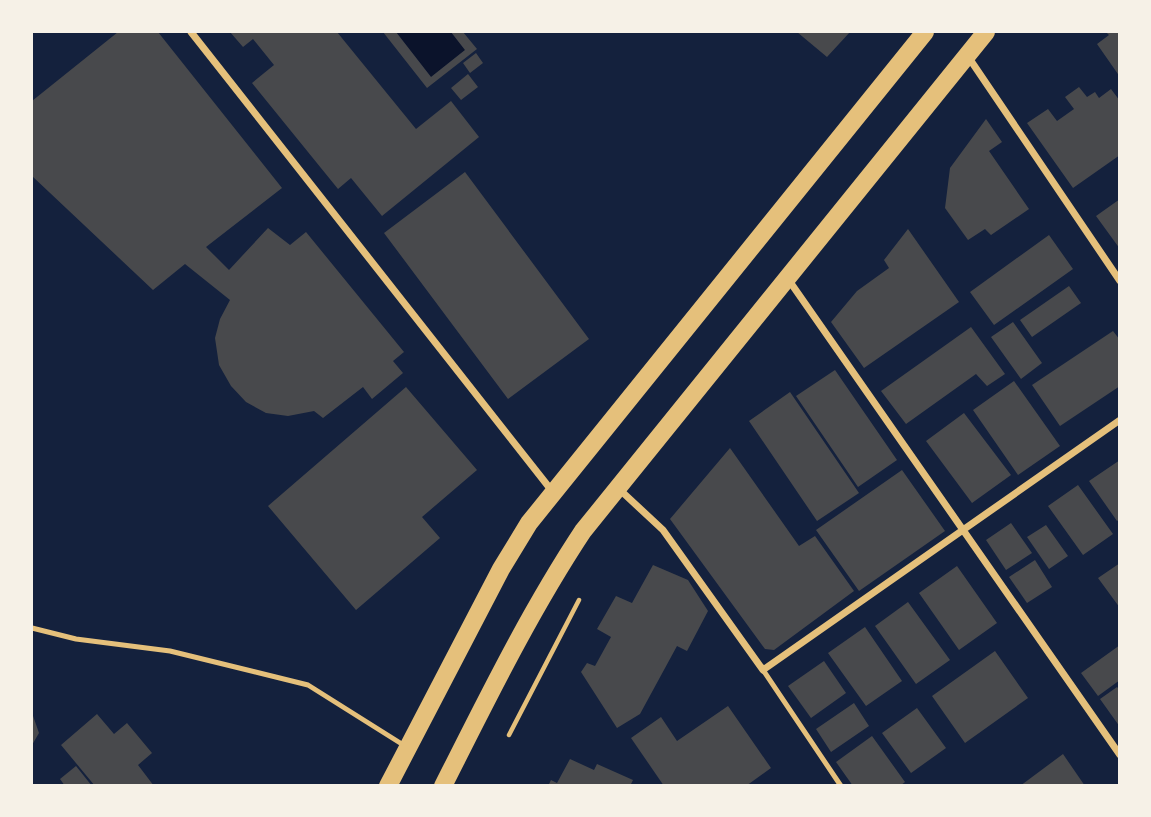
<svg xmlns="http://www.w3.org/2000/svg" width="1151" height="817" viewBox="0 0 1151 817" font-family="'Sofia Sans Condensed',sans-serif">
  <style>
    .water { fill: #0b132b }
    .building { fill: #48494c }
    .lines { fill: none; stroke-linecap: round; stroke-linejoin: round }
    .path { stroke: #e5c07b; stroke-width: 4.5 }
    .service { stroke: #e5c07b; stroke-width: 5 }
    .minor { stroke: #e5c07b; stroke-width: 7 }
    .primary { stroke: #e5c07b; stroke-width: 18 }
  </style>
  <rect width="100%" height="100%" fill="#14213d"/>
  <!-- water -->
  <path class="water" d="M396,32H451L465,50L431,77Z"/>
  <!-- building -->
  <path class="building" d="M118,32H158L282,188L206,247L229,270L268,228L290,245L306,232L404,352L393,361L403,373L372,399L363,387L323,418L314,411L288,416L266,413L246,402L231,386L219,365L215,338L220,319L230,300L185,264L153,290L32,176V101Z
    M230,32H337L416,129L451,101L479,137L382,216L351,178L338,189L252,83L274,65L253,39L243,47Z
    M383,32H396L431,77L465,50L451,32H463L477,49L427,88Z
    M797,32H850L827,57Z
    M1106,32H1120V77L1097,44L1109,35Z
    M476,53L483,63L470,73L463,63Z
    M468,74L478,87L461,100L451,88Z
    M1079,87L1087,97L1095,92L1099,98L1111,89L1120,101V155L1073,188L1027,123L1048,109L1057,121L1074,109L1065,97Z
    M986,119L1002,142L989,151L1029,209L991,235L985,229L968,240L945,208L950,168Z
    M465,172L589,339L508,399L384,233Z
    M1120,199V249L1096,216Z
    M908,229L959,302L864,368L831,322L857,291L889,268L884,260Z
    M1049,235L1073,269L994,325L970,292Z
    M1069,286L1081,303L1032,337L1020,320Z
    M1013,322L1042,363L1021,379L991,337Z
    M971,327L1005,374L987,386L976,374L906,424L881,391Z
    M1113,331L1120,340V386L1060,426L1032,385Z
    M835,370L897,460L858,487L796,396Z
    M1014,381L1060,446L1018,475L973,410Z
    M406,387L477,470L422,517L440,538L356,610L268,506Z
    M790,392L859,493L817,521L749,421Z
    M964,413L1011,475L972,503L926,441Z
    M730,448L799,546L815,536L854,591L774,650L765,649L670,519Z
    M1120,460V519L1117,521L1089,481Z
    M902,470L945,531L859,591L816,530Z
    M1078,485L1113,534L1083,555L1048,506Z
    M1011,523L1032,553L1006,570L986,540Z
    M1046,525L1068,556L1049,569L1027,537Z
    M1035,560L1052,587L1027,603L1009,577Z
    M1120,563V608L1098,578Z
    M653,565L688,580L708,611L687,651L677,646L640,714L617,728L581,672L587,663L595,666L611,637L597,629L616,596L632,603Z
    M957,566L997,623L959,650L919,593Z
    M908,602L950,660L916,684L875,626Z
    M865,627L902,681L866,706L828,653Z
    M1120,645V680L1098,696L1081,673Z
    M995,651L1028,698L965,743L932,696Z
    M824,661L846,693L811,718L788,686Z
    M1117,687L1120,690V727L1100,699Z
    M854,703L869,726L831,752L816,729Z
    M728,706L771,768L746,786H664L631,738L661,717L677,741Z
    M917,708L946,748L911,773L882,733Z
    M32,713L39,733L32,745Z
    M97,714L114,734L127,723L152,753L138,765L154,786H95L61,745Z
    M872,736L905,782L900,786H853L836,762Z
    M1063,754L1085,786H1020Z
    M570,759L594,770L597,764L633,780L630,786H548L551,780L557,783Z
    M76,766L92,786H65L60,779Z"/>
  <g class="lines">
    <!-- path -->
    <path class="path" d="M509,735L579,600"/>
    <!-- service -->
    <path class="service" d="M32,628L76,639L170,651L308,685L405,746
      M763,670L841,786"/>
    <!-- minor -->
    <path class="minor" d="M191,32L552,491
      M967,55L1120,281
      M788,279L1120,755
      M619,489L663,530L763,670L1120,420"/>
    <!-- primary -->
    <path class="primary" d="M388,786L501,569L529,523L925,32
      M443,786C487,699 530,611 583,531L986,32"/>
  </g>
  <!-- border -->
  <rect width="1151" height="817" fill="none" stroke="#f6f1e7" stroke-width="66"/>
</svg>
